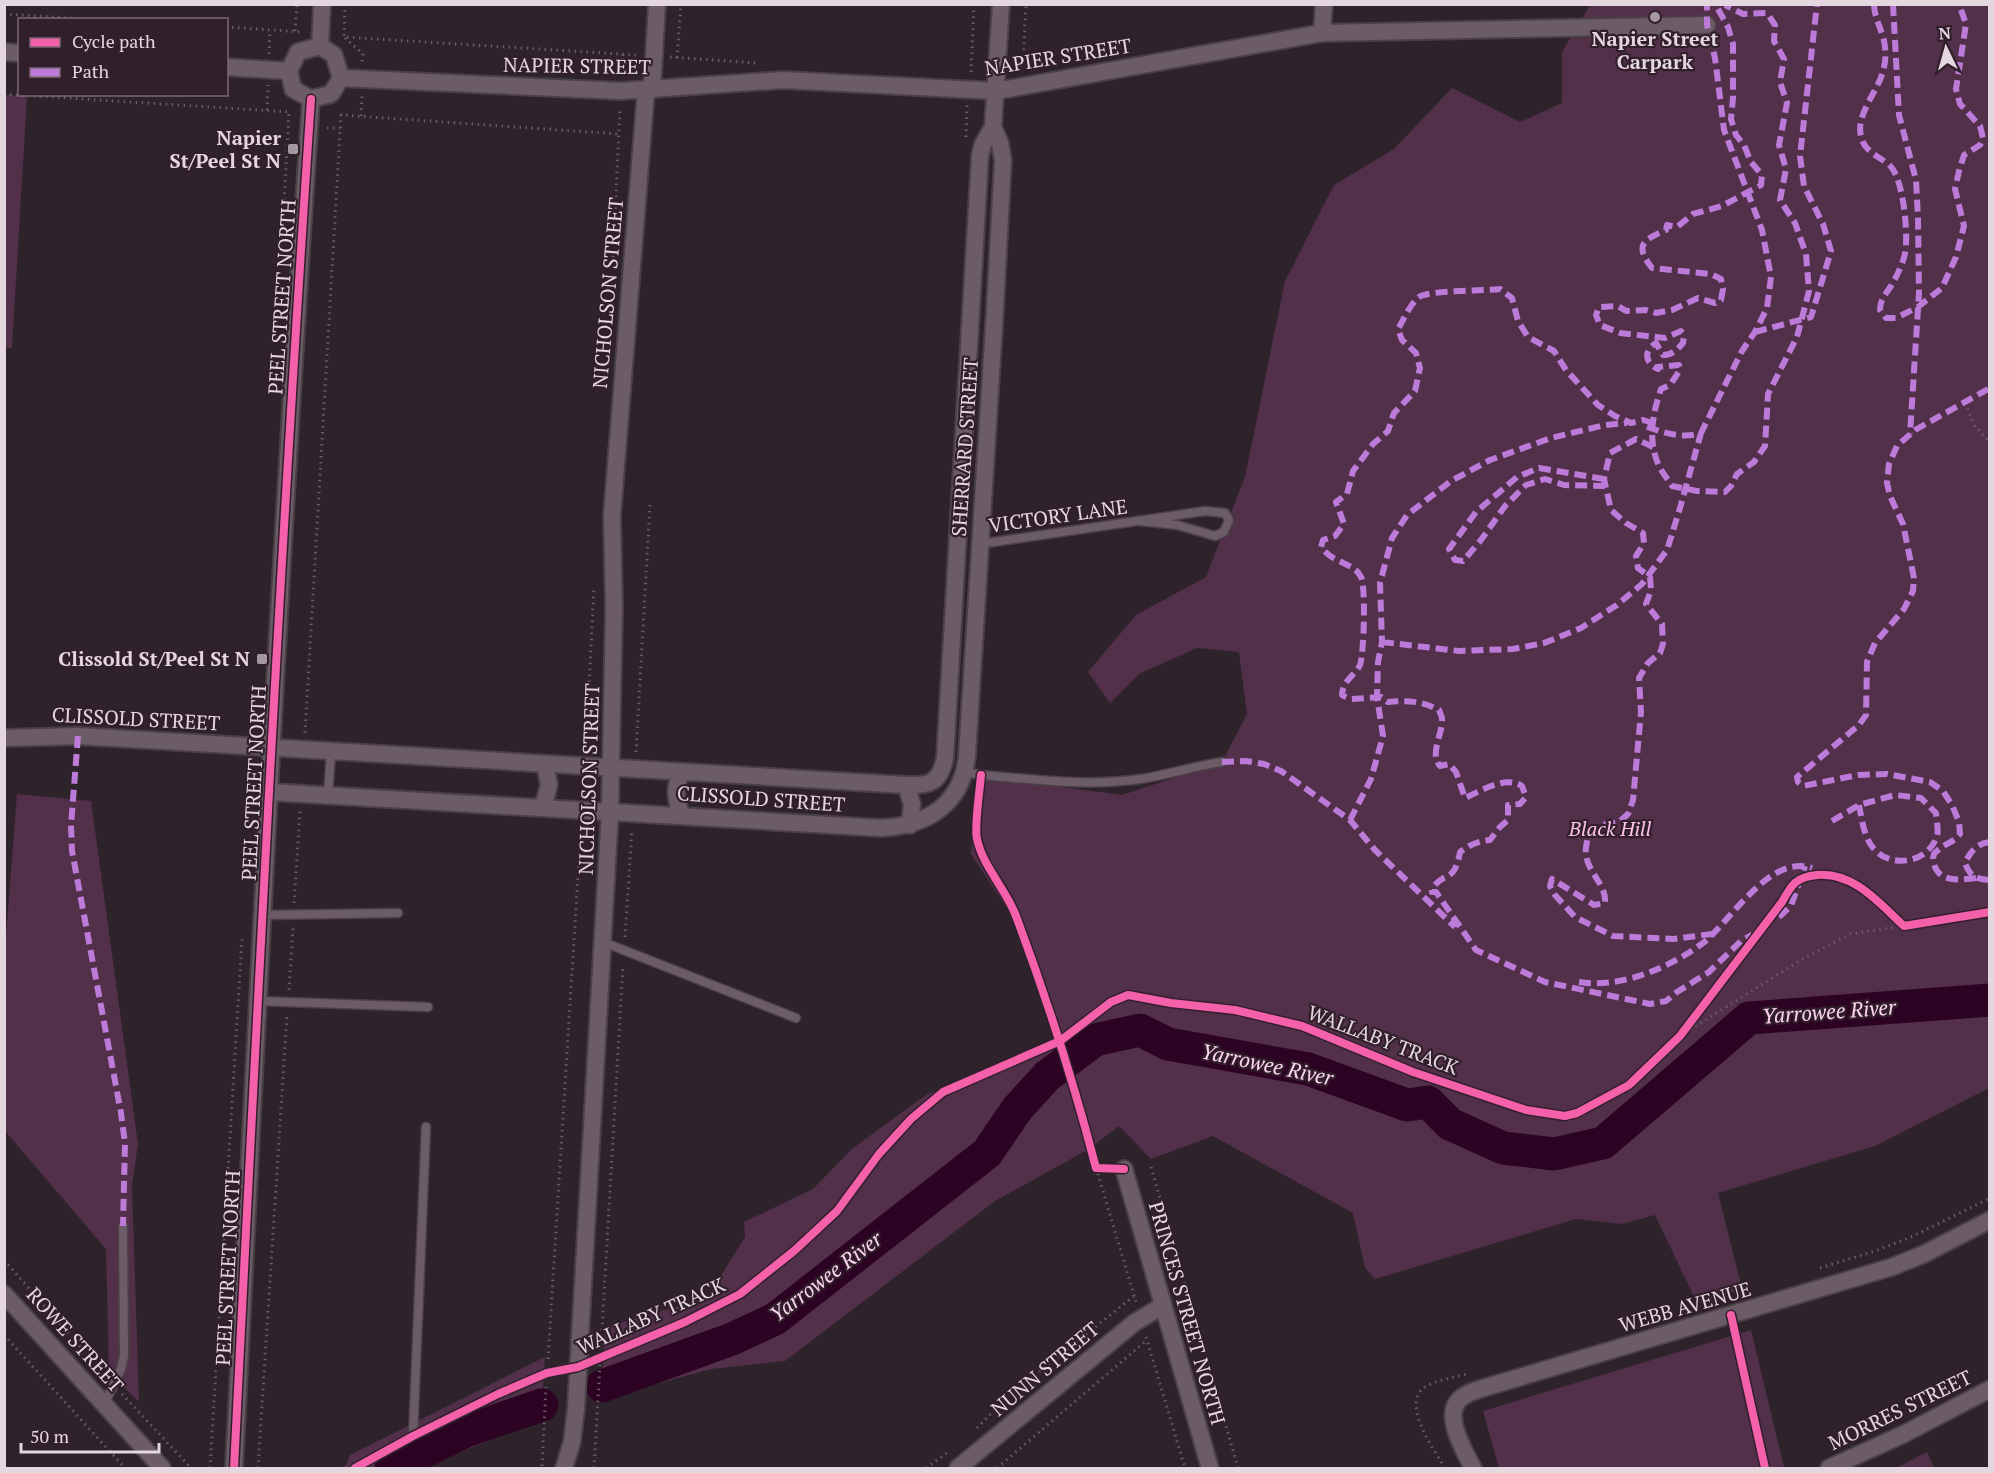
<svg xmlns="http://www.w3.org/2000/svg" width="1994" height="1473" viewBox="0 0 1994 1473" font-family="'PT Serif',serif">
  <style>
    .green { fill: #533049 }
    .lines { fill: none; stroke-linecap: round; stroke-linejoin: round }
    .river { stroke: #2d0324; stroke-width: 33 }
    .service-casing { stroke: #4a4147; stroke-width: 11 }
    .minor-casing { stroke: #4a4147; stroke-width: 20 }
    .path { stroke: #6a5d66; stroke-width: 3; stroke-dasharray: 1.5 4.5; stroke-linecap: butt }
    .service { stroke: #6c5c67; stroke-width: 8 }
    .minor { stroke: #6c5c67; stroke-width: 16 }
    .quiet { stroke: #bd7bd9; stroke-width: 6; stroke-dasharray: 12 6; stroke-linecap: butt }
    .cycleway-casing { stroke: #321f2c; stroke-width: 11 }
    .cycleway { stroke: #f560ab; stroke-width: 8 }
    .poi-dot { fill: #a498a1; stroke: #321f2c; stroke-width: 2 }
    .labels { text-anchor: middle; stroke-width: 4.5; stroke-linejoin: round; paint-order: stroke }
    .poi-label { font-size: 20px; font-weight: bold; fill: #e4d7e0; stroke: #321f2c; text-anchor: end }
    .street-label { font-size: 20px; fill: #e4d7e0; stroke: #321f2c }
    .park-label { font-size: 20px; font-style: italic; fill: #fec2eb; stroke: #321f2c }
    .water-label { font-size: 21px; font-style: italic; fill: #fdd5f0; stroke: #321f2c }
  </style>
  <rect width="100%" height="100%" fill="#2e232b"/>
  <!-- green -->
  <path class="green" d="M1590,5H1989V1088L1875,1146L1718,1193L1742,1289L1697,1303L1655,1215L1622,1224L1576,1219L1375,1279L1365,1268L1353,1213L1213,1136L1151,1159L1119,1126L1089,1149L995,1201L785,1361L711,1369L601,1399L605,1327L707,1298L745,1237L744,1222L813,1189L853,1148L926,1095L1057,1040L1010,913L971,854L977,776L1122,795L1222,762L1247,714L1239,652L1197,648L1139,674L1110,703L1088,672L1136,615L1206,577L1245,477L1285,281L1334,185L1394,149L1452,88L1520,122L1562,103V52Z
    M4,95L27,96L12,348H4Z
    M17,794L91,801L138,1144L132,1185L139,1402L109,1373L106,1249L5,1131L4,962Z
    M1751,1330L1784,1467L1777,1468H1499L1483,1411Z
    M545,1357L541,1419L424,1467V1468H340L346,1465L350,1455Z
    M1927,1452L1934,1468H1896Z"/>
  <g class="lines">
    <!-- river -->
    <path class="river" d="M602,1386L732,1339L775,1319L987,1153L1017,1109L1047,1076L1095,1040L1140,1030L1168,1044L1308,1069L1407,1105L1428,1102L1450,1124L1503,1148L1554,1154L1603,1143L1749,1018L1990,1000
      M391,1468L468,1430L542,1405"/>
    <defs>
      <path id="service" d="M980,544L1205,511L1225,513L1229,520L1224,532L1215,536L1177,525L1140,521
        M964,772C981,776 998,776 1015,778C1056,782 1099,785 1140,779C1168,775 1194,766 1222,762
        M328,796L331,752
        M263,915L398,913
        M603,942L796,1018
        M258,1001L428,1007
        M104,1405L121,1369L124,1356L123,1226
        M413,1436L426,1127
        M355,1468L413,1436L498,1394L547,1373L578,1367"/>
      <path id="minor" d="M1322,33L1324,4
        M320,46L334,55L341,78L331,94L311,99L293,89L289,71L298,52Z
        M320,46L322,4
        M4,52L20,53
        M226,67L289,71
        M341,78L621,91L783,80L996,91L1322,33L1707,25
        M652,90L657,4
        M4,738L78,736L906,785C929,786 940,783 945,758L980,156L983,144L993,127L1001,4
        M906,785L912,804L910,825
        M270,792L881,828C926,826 962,805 967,756L994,326L1003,160L1000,143L993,127
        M543,807L549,785L545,764
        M681,815C676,799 673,788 682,772
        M1124,1169L1210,1468
        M4,1294L162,1468
        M234,1468C257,1012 280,555 311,99
        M564,1468L572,1442L576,1408L610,811L614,608L612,516L646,90
        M958,1468L1134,1323L1162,1306
        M1473,1468C1465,1452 1442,1415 1460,1399C1468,1392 1480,1389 1490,1386L1892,1267L1924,1254L1990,1220
        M1829,1468L1904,1434L1990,1389"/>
    </defs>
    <!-- service casing -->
    <use href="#service" class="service-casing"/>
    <!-- minor casing -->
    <use href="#minor" class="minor-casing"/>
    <!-- path -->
    <path class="path" d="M345,4L344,37L636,55
      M4,14L100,20
      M226,27L303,32
      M295,31L297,4
      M345,38L363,54L362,62
      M269,54L270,30
      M670,57L756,63
      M677,58L681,4
      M1014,66L1023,65L1026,4
      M971,72L974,4
      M622,74L623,54
      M4,94L289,112L281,259
      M267,110L268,85
      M361,116L362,96
      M327,128H340
      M966,137L967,105
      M613,257L620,108
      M1965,403L1975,426L1990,442
      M305,733L341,115L619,134
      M586,748L594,587
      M636,752L650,505
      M294,903L300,811
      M625,937L632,830
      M289,990L293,928
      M1680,1036L1801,960L1850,934L1904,926
      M1151,1167L1238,1468
      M1096,1168L1136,1302
      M4,1260L104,1374
      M1820,1268L1875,1251L1909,1238L1990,1198
      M4,1335L125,1468
      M1146,1337L1185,1468
      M548,1359L581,827
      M122,1394L191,1468
      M977,1428L1006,1398L1134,1296
      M542,1466L546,1387
      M210,1468L242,939
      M258,1468L287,1015
      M594,1468L623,965
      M926,1468L947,1453
      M997,1468L1147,1340
      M1445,1468C1435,1451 1400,1404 1425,1387C1436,1380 1453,1378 1466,1374"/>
    <!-- service -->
    <use href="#service" class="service"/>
    <!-- minor -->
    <use href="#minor" class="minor"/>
    <!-- quiet -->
    <path class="quiet" d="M1874,4C1874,14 1878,22 1881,31C1886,44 1887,58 1883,71C1878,93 1850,119 1864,144C1870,155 1885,159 1892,168C1903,183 1907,225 1906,244C1906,258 1898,274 1891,286C1885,295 1880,300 1880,310L1886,318H1896L1918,307L1942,288L1956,257L1964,226L1955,189L1959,171L1964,155L1980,145L1983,138L1980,126L1960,104L1956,89L1966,24L1959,4
      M1893,4L1899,115L1916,180L1918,218L1919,293L1910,434
      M1718,9L1728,27L1733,44V98L1731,119L1736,135L1744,145L1751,162L1762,175L1761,185L1722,206L1693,214L1677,227L1667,225L1666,230C1643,240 1634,245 1652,268L1711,274L1721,279L1723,289L1721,300L1715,303L1698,298L1672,310L1656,313L1646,310L1626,311L1618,306L1599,307L1596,315L1600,325L1620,333L1665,338L1681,331L1684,336L1683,343C1677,350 1672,355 1663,355L1656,343C1643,351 1645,363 1658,369V367L1679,365L1680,370L1670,385L1661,389C1653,412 1648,438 1657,461C1660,470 1667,478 1672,486L1697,491L1725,492L1731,486L1737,474L1754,462L1765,446L1768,394L1797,337L1809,291L1806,254L1795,223L1780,200L1786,169L1779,145L1787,103L1780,82L1784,59L1774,41L1775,25L1767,13L1743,14L1725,5
      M1755,332L1811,317L1831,251L1823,224L1804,186L1800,156L1817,4
      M1653,423L1643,420L1631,423L1615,416L1598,405L1566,370L1554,351L1528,337L1518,321L1512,298L1500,289C1483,291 1430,290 1419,297C1410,304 1404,319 1398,329L1402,340L1416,353L1420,368L1415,391L1394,413L1388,431L1373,444L1353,471L1347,494L1336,502L1344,524L1335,536L1323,540L1321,547C1333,564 1354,562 1361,577C1366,586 1364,654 1360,665C1355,676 1343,679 1342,695L1351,699L1381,697L1388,702C1407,700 1422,701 1439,710C1440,713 1442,716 1442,719C1443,734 1429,753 1440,766L1449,764L1456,772L1465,798C1481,791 1505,775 1522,786L1526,797L1520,804L1508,805V820L1500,827L1490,840C1478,841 1469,845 1460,852C1454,885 1445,869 1432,889V892H1436L1476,950L1545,982L1650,1004L1666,1001L1677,992L1709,972L1741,941L1752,935
      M1647,427C1666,433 1682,439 1701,433L1742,351L1755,332L1767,308L1771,277L1762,230L1724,130L1715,58L1707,25V4
      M1653,447L1636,439L1610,453L1604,479L1611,510L1626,523L1643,533L1644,543L1636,556L1638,568L1650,577L1651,590L1646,604L1662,624L1663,644L1660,653L1648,663L1639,678L1641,712L1633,800L1628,814L1619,822L1601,825L1588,836C1587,842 1585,849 1586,855C1588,873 1607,885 1605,903L1594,905L1552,879L1550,886L1555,895L1575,917L1613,936L1673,939L1712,934
      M1604,479L1539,468L1517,477L1476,512L1449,549L1455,560L1463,561L1481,540L1505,506L1526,485L1545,479L1564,485L1605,486
      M1382,642L1459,651L1513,649L1544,643L1581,628L1617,605L1642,584L1667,550L1680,508L1701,433
      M78,736L71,825L72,851L121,1113L125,1143L123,1226
      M1222,762L1246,761L1264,764L1281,771L1350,820L1375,850L1455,927
      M1350,820L1371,779L1383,736L1377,697L1378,662L1382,642L1380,583L1392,538L1407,515L1451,481L1490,460L1551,438L1605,425L1627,423
      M1832,821L1859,805L1895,795L1921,798L1936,813C1936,820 1939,830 1937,836C1929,862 1893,869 1875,850C1864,839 1862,820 1859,805
      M1990,842C1977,843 1970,852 1965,863C1970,876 1975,879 1990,880
      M1976,878C1961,880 1939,883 1934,864C1933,859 1932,854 1937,851C1945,843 1952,844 1960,834L1959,822L1952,805L1943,791L1930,782L1887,774L1858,775L1803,786L1798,782L1797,777L1859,725L1866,715L1867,662L1875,643L1904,609L1913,591L1914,578L1903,524L1890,496L1887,483L1889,464L1897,446L1915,430L1990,388
      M1779,917L1791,906L1805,866
      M1579,982C1620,989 1671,967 1703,943C1732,920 1769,854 1812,868"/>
    <defs>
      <path id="cycleway" d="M981,775C980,789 974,827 977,839C983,867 1006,889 1016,916C1047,999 1074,1083 1096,1168L1124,1169
        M1731,1315L1765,1468
        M234,1468C257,1012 280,555 311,99
        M355,1468L413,1436L498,1394L547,1373L578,1367L685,1322L740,1294L794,1251L837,1211L879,1154L911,1119L943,1092L1060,1041L1111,1002L1128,995L1171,1003L1235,1010L1302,1026L1413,1072L1526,1110L1565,1116L1577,1113L1629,1085L1680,1036L1782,902C1792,884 1796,877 1817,875C1854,872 1879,903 1904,926L1990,912"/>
    </defs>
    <!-- cycleway casing -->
    <use href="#cycleway" class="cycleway-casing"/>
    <!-- cycleway -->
    <use href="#cycleway" class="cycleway"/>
  </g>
  <!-- markers -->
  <g class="poi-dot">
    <circle cx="1655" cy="17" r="6"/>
    <rect x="287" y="143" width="12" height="12" rx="3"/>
    <rect x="256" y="653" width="12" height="12" rx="3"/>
  </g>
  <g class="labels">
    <!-- poi labels -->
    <g class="poi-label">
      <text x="1655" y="46" text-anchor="middle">Napier Street<tspan x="1655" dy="23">Carpark</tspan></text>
      <text x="281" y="145">Napier<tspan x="281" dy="23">St/Peel St N</tspan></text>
      <text x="250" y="666">Clissold St/Peel St N</text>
    </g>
    <!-- street labels -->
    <g class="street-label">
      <text transform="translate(1058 57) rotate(-9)" y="7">NAPIER STREET</text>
      <text transform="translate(577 66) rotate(1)" y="7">NAPIER STREET</text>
      <text transform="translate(608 293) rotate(-85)" y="7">NICHOLSON STREET</text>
      <text transform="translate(282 297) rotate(-86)" y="7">PEEL STREET NORTH</text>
      <text transform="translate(965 447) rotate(-86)" y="7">SHERRARD STREET</text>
      <text transform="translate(1058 516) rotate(-8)" y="7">VICTORY LANE</text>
      <text transform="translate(136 719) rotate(3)" y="7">CLISSOLD STREET</text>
      <text transform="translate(589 779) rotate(-88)" y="7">NICHOLSON STREET</text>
      <text transform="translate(254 783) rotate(-87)" y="7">PEEL STREET NORTH</text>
      <text transform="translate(761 799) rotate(4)" y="7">CLISSOLD STREET</text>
      <text transform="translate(1383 1040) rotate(21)" y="7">WALLABY TRACK</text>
      <text transform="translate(228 1268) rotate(-87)" y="7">PEEL STREET NORTH</text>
      <text transform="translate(1685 1307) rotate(-16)" y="7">WEBB AVENUE</text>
      <text transform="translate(1187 1313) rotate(74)" y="7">PRINCES STREET NORTH</text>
      <text transform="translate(651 1316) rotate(-24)" y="7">WALLABY TRACK</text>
      <text transform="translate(75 1340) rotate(48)" y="7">ROWE STREET</text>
      <text transform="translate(1045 1369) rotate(-40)" y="7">NUNN STREET</text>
      <text transform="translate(1900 1410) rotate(-26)" y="7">MORRES STREET</text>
    </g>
    <!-- park labels -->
    <g class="park-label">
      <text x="1610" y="836">Black Hill</text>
    </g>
    <!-- water labels -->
    <g class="water-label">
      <text transform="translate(1829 1012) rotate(-4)" y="7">Yarrowee River</text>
      <text transform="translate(1267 1065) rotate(12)" y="7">Yarrowee River</text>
      <text transform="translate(826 1277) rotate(-37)" y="7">Yarrowee River</text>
    </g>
  </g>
  <!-- border -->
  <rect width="1994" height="1473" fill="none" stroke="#e4d7e0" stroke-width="12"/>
  <!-- legend -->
  <rect x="18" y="18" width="210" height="78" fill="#321f2c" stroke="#796974" stroke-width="1.5"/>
  <rect x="30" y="38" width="30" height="9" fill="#f560ab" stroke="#796974" stroke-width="1.5"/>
  <text x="72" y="48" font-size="18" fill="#e4d7e0">Cycle path</text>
  <rect x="30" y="68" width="30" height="9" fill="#bd7bd9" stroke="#796974" stroke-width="1.5"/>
  <text x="72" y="78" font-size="18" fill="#e4d7e0">Path</text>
  <!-- north arrow -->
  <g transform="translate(1946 48) rotate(355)" stroke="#321f2c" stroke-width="4.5" paint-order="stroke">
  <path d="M0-4.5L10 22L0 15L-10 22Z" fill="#e4d7e0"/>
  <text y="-9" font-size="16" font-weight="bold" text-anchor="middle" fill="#e4d7e0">N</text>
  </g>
  <!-- scale -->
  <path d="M21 1443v9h138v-9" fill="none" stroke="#e4d7e0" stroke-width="3"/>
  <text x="30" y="1443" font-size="18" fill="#e4d7e0" stroke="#321f2c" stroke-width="4.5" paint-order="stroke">50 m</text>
</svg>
